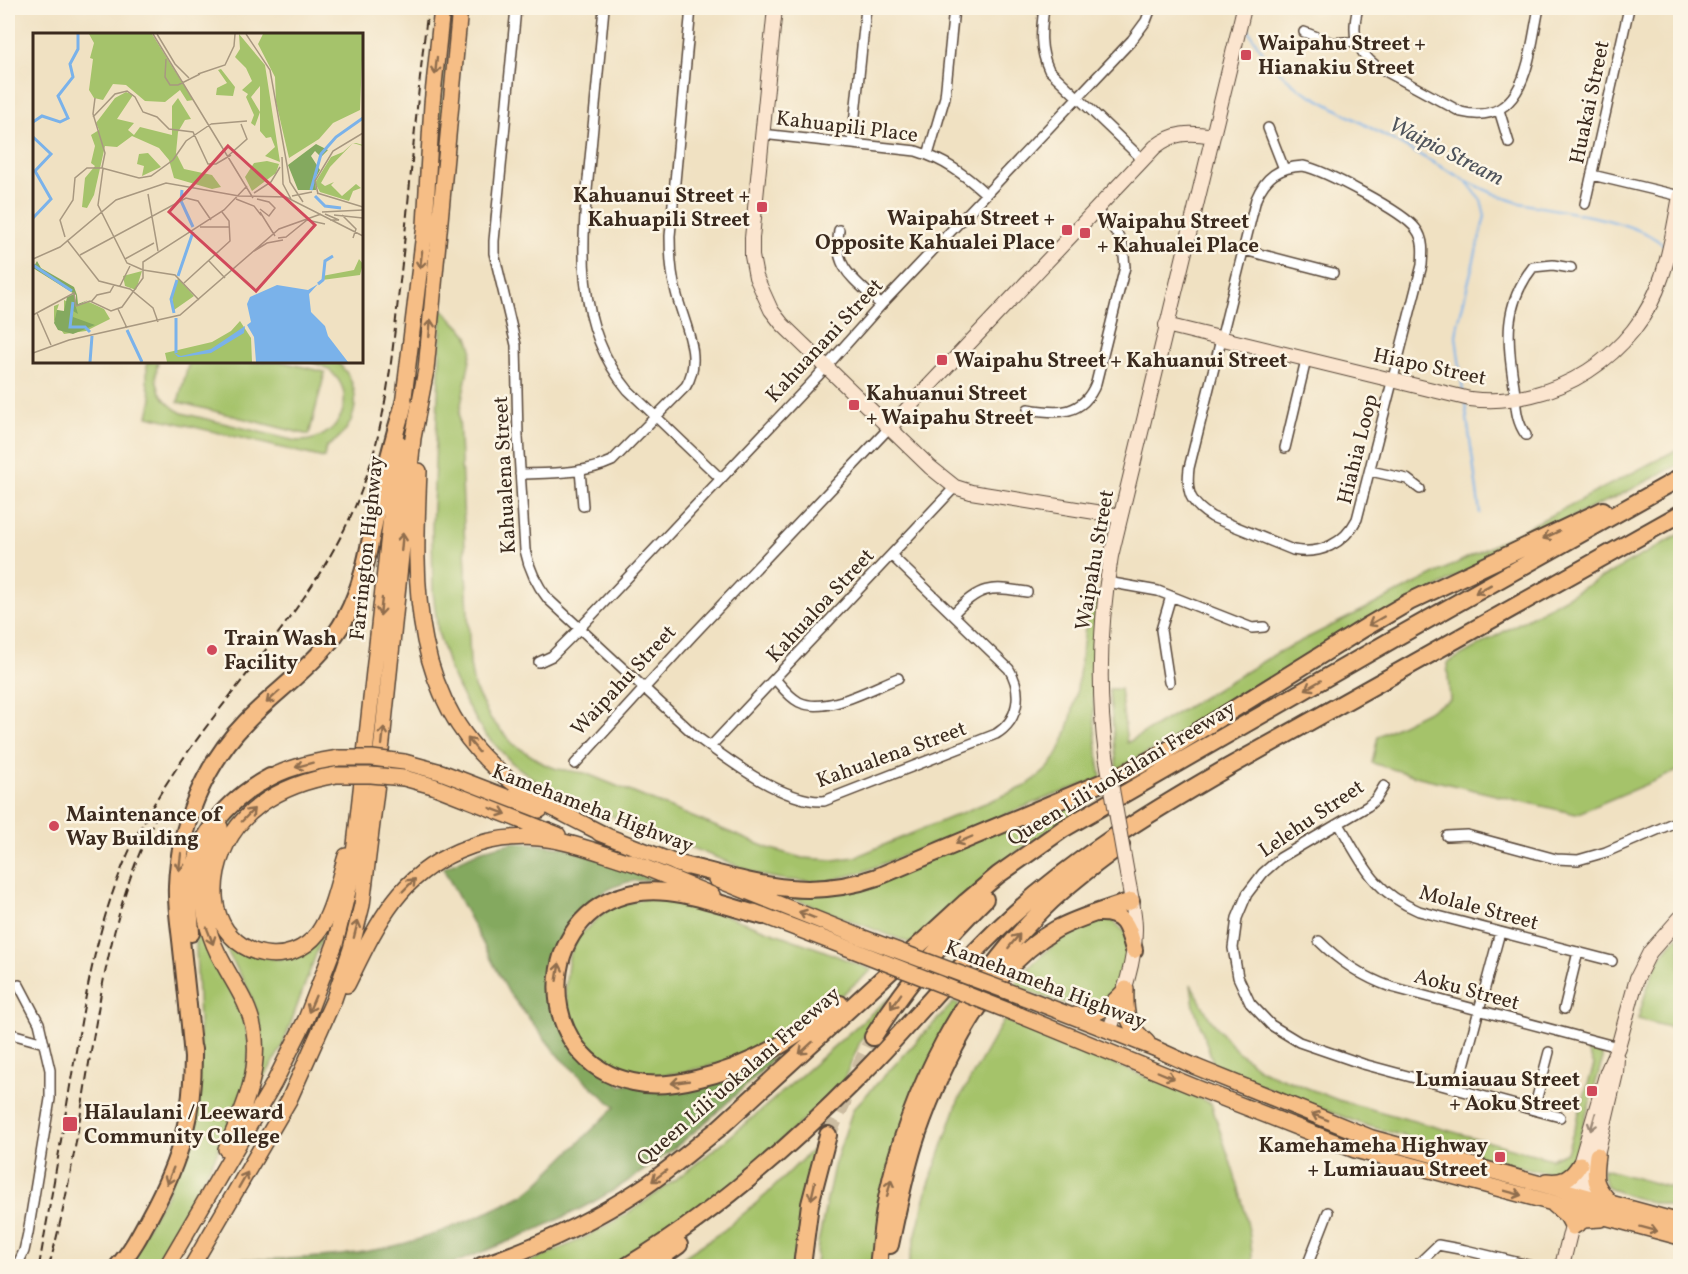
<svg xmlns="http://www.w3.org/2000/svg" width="1688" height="1274" viewBox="0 0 1688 1274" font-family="Vollkorn,serif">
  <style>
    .green { fill: #a5c36b; stroke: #707644; stroke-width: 1.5 }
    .forest { fill: #84a95f; stroke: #606a3e; stroke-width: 1.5 }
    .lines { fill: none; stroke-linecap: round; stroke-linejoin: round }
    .stream { stroke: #7ab2ea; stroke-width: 2 }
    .highway-tunnel { stroke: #ccbca1; stroke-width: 16; stroke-dasharray: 16 8; stroke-linecap: butt }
    .street-casing { stroke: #564537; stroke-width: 12 }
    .secondary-casing { stroke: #564537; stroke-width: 16 }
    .primary-casing { stroke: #564537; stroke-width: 18 }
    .highway-casing { stroke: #564537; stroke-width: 20 }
    .street { stroke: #fff; stroke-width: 9 }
    .secondary { stroke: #fbe5cf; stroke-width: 14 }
    .primary { stroke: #f6be86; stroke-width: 15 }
    .highway { stroke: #f6be86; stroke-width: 16 }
    .rail { stroke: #3b2a1e; stroke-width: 2; stroke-dasharray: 9 4.5; stroke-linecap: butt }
    .secondary-bridge-casing { stroke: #564537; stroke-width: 16; stroke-linecap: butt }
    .primary-bridge-casing { stroke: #564537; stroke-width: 18; stroke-linecap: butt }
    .secondary-bridge { stroke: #fbe5cf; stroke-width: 14 }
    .primary-bridge { stroke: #f6be86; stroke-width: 15 }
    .oneway { stroke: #8f6d4d }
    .oneway2 { stroke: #9b8876 }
    .poi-dot { fill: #d1495b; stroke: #fcf5e5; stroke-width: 2 }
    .labels { text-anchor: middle; stroke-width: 5; stroke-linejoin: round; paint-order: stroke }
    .poi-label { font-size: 21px; font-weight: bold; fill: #3b2a1e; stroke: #fcf5e5; text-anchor: start }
    .street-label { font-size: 21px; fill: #3b2a1e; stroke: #fcf5e5 }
    .water-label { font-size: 22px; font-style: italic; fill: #4e535b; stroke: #fcf5e5 }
    .inset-river { fill: none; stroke: #7ab2ea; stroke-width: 3 }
    .inset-road { fill: none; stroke: #a89880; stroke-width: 1.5 }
    .view { fill: #d1495b; fill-opacity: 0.15; stroke: #d1495b; stroke-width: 3 }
    .inset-edge { fill: none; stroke: #3b2a1e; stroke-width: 3 }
  </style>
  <rect width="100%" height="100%" fill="#fcf5e5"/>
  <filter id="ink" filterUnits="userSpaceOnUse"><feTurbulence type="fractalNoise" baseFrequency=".0167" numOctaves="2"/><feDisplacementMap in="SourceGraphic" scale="12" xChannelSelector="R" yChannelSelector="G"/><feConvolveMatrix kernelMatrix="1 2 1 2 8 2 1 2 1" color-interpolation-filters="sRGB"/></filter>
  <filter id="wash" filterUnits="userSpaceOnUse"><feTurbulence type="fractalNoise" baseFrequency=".008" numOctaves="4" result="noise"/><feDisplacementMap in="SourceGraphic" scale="24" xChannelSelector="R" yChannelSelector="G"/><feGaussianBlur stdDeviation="1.35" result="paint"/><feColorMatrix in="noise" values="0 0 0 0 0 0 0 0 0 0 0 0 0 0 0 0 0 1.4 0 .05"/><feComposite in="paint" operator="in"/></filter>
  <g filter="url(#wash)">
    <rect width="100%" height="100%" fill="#f0e1c2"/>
    <!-- green -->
    <path class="green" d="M447,8H451L445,65L441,140L383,719H379Z
      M442,309L467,334L472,349L459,415L468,615L470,664L474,687L490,718L513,744L544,764L557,769L585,773L768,848L802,858L834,860L855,857L1024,787C1032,781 1042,775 1049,767C1078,730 1080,659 1087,612L1091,600L1098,597C1091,660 1091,716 1101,778L1044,799L860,873L823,882L786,880L760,875L550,791L512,763L484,733L464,700L450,671L438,632L433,592L432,528Z
      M147,362H158C152,384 162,403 182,413L296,441C350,443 364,375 311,362H337C366,388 359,429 326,447L324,458L148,416L152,399L147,382Z
      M189,362H283L325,372L309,435L178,402Z
      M1680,448V464L1628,491L1510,546L1117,770L1109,689H1120L1127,743L1277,653L1517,533Z
      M1680,534V770L1576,814L1419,777L1372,763L1378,736L1450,700L1447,663Z
      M1102,788L1103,794L1019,850L912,944L779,893L821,894Z
      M262,791C243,810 225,829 217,855C211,877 209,907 221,927C238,955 277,968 306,951C312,947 317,941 323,935L282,1047L255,1094C261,1068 265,1043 258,1017C251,988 233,965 221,938C203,899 208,845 238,813C245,805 254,799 262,791Z
      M650,897L693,904L822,950L872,970L804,1025L736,1060L678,1073L658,1075L628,1071L609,1063L581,1038L569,1012L565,989L569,956L579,936L609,908Z
      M1103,919H1111L1128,935L1126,971L1114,999L1083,1009L1040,996L1015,985C1038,954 1067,931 1103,919Z
      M198,920L209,950L241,1010L247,1032L249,1051L245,1084L215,1157L154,1266H123L168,1193L200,1047L195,923Z
      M1680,935V1030L1638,1019C1647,988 1654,956 1680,935Z
      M1191,984L1210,1019L1236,1050L1261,1070L1338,1100L1551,1159L1567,1152L1594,1065L1587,1050L1602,1055V1062L1572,1163L1569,1168L1558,1175L1494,1161L1365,1125L1215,1068L1194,1007Z
      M890,997L860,1042L841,1086L731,1186L614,1266H519C559,1250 601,1232 637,1207C728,1145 808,1068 890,997Z
      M954,1002L959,1004L873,1266H816L818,1243L834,1166L853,1109Z
      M1004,1020L1211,1103C1225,1150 1254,1219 1252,1266H908L927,1190L958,1101Z
      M820,1142L798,1266H670L723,1231L767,1194Z
      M1603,1169L1680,1190V1209C1665,1204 1613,1196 1605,1183C1603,1179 1603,1174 1603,1169Z"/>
    <!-- forest -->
    <path class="forest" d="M515,842L564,847L656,880C646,880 637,880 628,882C594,891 560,924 554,960C551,976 553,995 553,1011L621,1086L775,1057C726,1106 673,1154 614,1190C563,1221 507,1242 452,1264L444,1266H206L211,1259C267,1260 325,1260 380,1249C424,1241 485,1215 525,1194L536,1185L615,1107L560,1058L509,993L443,868L482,850Z"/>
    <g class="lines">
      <!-- stream -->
      <path class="stream" d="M1246,24C1258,51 1276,71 1300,89L1465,180C1483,189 1501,198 1520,203C1562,212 1633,218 1665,246
        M1674,254L1680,260
        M1463,392L1456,336L1458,324L1485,216L1481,200L1467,182
        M1465,403L1480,513"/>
    </g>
  </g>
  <g filter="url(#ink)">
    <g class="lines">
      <!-- highway-tunnel -->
      <path class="highway-tunnel" d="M828,1135L873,1037"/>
      <defs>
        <path id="street" d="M516,8L494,241V253L516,345L518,437L525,550C529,569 536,584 548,599L697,737C728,760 784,803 824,801L996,734C1019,720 1023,692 1009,669L891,555
          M604,8C600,55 595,102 591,149C583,231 570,321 628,390L720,478
          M1044,8C1041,30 1039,49 1049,70L1143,160
          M1358,8C1351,34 1355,49 1376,66L1461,112C1527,128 1529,53 1539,8
          M1304,32L1333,43L1356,41
          M1499,110L1509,143
          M1268,128L1284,169
          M762,134L916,151C945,160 964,174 986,194
          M852,144L866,8
          M928,155L945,97L954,8
          M1303,166C1324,170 1404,212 1416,229C1424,239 1423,252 1422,265L1357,519C1344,544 1320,555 1293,550L1212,517C1190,503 1186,493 1189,468L1256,199C1265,177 1279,167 1303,166Z
          M1592,175L1680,196
          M1585,204L1629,8
          M839,230C833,270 855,279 881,305
          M1244,250L1333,273
          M1028,409C1058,414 1083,416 1096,383L1125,267L1123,246L1119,237L1113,228L1096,210
          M1526,435C1515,420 1516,404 1514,386C1507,342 1503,305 1533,267L1553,265L1571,268
          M1285,448L1306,360
          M580,470L583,506
          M1370,471L1407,479L1420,489
          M520,474C551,473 584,474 612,461L686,386C704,357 683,322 676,292C671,274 670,255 670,236L691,8
          M1107,582L1158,591L1252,628L1264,627
          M953,614C979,586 990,586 1027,592
          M539,662L552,656L579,629L817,377L881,305L1132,40L1146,21L1151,8
          M775,679C782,687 789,697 799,702C826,715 872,688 898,678
          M1169,682L1161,630L1171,596
          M710,747L955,487
          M575,764L693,635L889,428
          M1384,786L1376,799L1368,806L1280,858L1263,873L1247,894L1237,918L1233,948L1238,977L1250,1003L1271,1025L1299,1042L1363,1064L1560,1117
          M1339,824C1363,864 1373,892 1419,911L1612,961
          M1447,836L1467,835L1556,859L1578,860L1606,852L1680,820
          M1319,941C1340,962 1363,977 1391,987L1618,1047
          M1564,1009L1578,952
          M8,1033L44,1043
          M1458,1088L1500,932
          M1534,1109L1549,1052
          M17,1266L24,1251L28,1233L50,1099V1070L39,1023L19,985
          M1307,1266L1328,1212
          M1416,1266L1438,1245L1465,1250L1532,1266"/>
        <path id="secondary" d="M775,8L752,238V256L756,277L771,310L782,324L930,467L955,487L971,492L1120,516
          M1166,325L1470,399C1553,409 1637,356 1662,276C1671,250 1675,222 1680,196
          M889,428L1155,147C1174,132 1189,132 1213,136
          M1106,755C1097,688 1100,622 1111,556L1244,8
          M1109,1031C1122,997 1135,966 1135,929C1135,911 1130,892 1127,874
          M1576,1204L1575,1194L1580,1164L1607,1072L1618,1047L1637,978L1650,952L1680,918
          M1562,1266L1576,1209L1583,1196L1597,1155L1616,1073L1617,1058"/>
        <path id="primary" d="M402,413L425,225L432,104L442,8
          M419,471C414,586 409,705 512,782C541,804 574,819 607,836
          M404,762L441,772L540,810
          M336,775C281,784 230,812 217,871C214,886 214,902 219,916C234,958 290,969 318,933C333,912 338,881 346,856
          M404,778L433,786L558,835
          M261,783C284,768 312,762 339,758
          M220,827C197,871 198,918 222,961C234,984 250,1005 254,1031C261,1073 242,1112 226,1149
          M599,833L686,867
          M629,861L712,895
          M716,879L861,937
          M754,912L853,950
          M347,985C361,957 375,926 394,901C427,857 484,833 539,838C572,841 605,855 636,864
          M1126,989C1125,1015 1127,1025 1147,1042
          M1031,1000L1154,1048L1196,1067L1372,1138L1680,1222
          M1019,1015L1197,1088L1355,1150L1680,1237
          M1075,1015C1098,1017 1111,1006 1126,989
          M1597,1155C1594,1179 1593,1184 1611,1203
          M1546,1181C1562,1183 1571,1179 1580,1164
          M1554,1205L1567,1216L1573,1227L1584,1220L1601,1219
          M167,1266L274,1083L306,1019L335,944L349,887L355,845L399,443
          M192,1266L289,1100L334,999L351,949L362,905L382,742L413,438L426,370L460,8"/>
        <path id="highway" d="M676,863C748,881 803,903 877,877L1127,772L1160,755L1366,627L1409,602L1603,510
          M1098,913C1125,912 1128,927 1134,950
          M763,916C724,906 674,885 634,893C532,912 532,1062 633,1082C654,1087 676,1084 696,1079C752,1067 795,1038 840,1004
          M191,933C190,917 188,901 190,886C196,836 227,800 270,777
          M873,1037C905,986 942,941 985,899
          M193,1058C190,1022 186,986 182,949C180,928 176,907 177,886C179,826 204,765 246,722C279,687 323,661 346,617C363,585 369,548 376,513C384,475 393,439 404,403
          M890,1245C898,1208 905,1170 917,1135C942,1063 987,970 1055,930C1078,917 1106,910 1131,901
          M118,1266C131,1252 141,1233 150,1216C181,1159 194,1114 193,1049
          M481,1266C537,1247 591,1222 641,1189C668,1171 692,1150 717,1130L966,902L998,875L1063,829L1395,638L1680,478
          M627,1266C712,1215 788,1149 858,1078C907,1029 950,974 1001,926C1068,862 1147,814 1227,768L1680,514
          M649,1266L679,1245
          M802,1266L810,1204L828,1135
          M878,1266C881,1244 882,1221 887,1198C909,1090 965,986 1043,909C1067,885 1094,865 1121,845"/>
      </defs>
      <!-- street casing -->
      <use href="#street" class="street-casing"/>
      <!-- secondary casing -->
      <use href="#secondary" class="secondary-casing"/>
      <!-- primary casing -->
      <use href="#primary" class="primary-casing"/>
      <!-- highway casing -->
      <use href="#highway" class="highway-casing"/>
      <!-- street -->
      <use href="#street" class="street"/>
      <!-- secondary -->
      <use href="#secondary" class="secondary"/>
      <!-- primary -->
      <use href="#primary" class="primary"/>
      <!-- highway -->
      <use href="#highway" class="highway"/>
      <!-- rail -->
      <path class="rail" d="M39,1266C50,1204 61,1142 71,1080C86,993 99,906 141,827C204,707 314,617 362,489C386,424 392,358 399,290C410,196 416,101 428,8
        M49,1266C70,1192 80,1115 93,1039C106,962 120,888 156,817"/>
      <defs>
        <path id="secondary-bridge" d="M1106,755L1127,874"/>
        <path id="primary-bridge" d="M339,758H372L404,762
          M336,775H371L404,778
          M861,937L1031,1000
          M853,950L1019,1015"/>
      </defs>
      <!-- secondary-bridge casing -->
      <use href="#secondary-bridge" class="secondary-bridge-casing"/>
      <!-- primary-bridge casing -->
      <use href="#primary-bridge" class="primary-bridge-casing"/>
      <!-- secondary-bridge -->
      <use href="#secondary-bridge" class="secondary-bridge"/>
      <!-- primary-bridge -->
      <use href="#primary-bridge" class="primary-bridge"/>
    </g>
    <!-- one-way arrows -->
    <defs><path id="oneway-shaft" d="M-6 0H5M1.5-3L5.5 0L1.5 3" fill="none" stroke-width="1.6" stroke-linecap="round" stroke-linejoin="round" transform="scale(1.5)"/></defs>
    <g class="oneway">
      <use href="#oneway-shaft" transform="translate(436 66) rotate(96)"/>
      <use href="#oneway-shaft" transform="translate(421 260) rotate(97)"/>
      <use href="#oneway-shaft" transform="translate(430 328) rotate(-85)"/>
      <use href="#oneway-shaft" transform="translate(1551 535) rotate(155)"/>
      <use href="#oneway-shaft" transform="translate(402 542) rotate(-85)"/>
      <use href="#oneway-shaft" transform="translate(1483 589) rotate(151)"/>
      <use href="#oneway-shaft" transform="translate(381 607) rotate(96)"/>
      <use href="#oneway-shaft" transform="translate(1376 621) rotate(150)"/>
      <use href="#oneway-shaft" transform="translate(1313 685) rotate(150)"/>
      <use href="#oneway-shaft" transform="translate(273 697) rotate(138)"/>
      <use href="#oneway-shaft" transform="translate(383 736) rotate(-84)"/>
      <use href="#oneway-shaft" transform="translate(473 745) rotate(-129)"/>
      <use href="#oneway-shaft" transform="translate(304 765) rotate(165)"/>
      <use href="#oneway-shaft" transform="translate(498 811) rotate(21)"/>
      <use href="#oneway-shaft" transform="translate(248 815) rotate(-46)"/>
      <use href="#oneway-shaft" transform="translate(964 840) rotate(157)"/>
      <use href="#oneway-shaft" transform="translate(180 862) rotate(97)"/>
      <use href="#oneway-shaft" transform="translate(409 885) rotate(-45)"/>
      <use href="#oneway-shaft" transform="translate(807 915) rotate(-158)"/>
      <use href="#oneway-shaft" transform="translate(356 929) rotate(-76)"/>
      <use href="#oneway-shaft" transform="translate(210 936) rotate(69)"/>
      <use href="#oneway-shaft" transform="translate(1014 941) rotate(-51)"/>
      <use href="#oneway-shaft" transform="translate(558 972) rotate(-81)"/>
      <use href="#oneway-shaft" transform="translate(896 1001) rotate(125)"/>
      <use href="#oneway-shaft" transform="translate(312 1004) rotate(113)"/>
      <use href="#oneway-shaft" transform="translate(806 1048) rotate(138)"/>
      <use href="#oneway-shaft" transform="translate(1166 1075) rotate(23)"/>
      <use href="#oneway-shaft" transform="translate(680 1082) rotate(172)"/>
      <use href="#oneway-shaft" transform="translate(1320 1117) rotate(-158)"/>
      <use href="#oneway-shaft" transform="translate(170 1176) rotate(112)"/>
      <use href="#oneway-shaft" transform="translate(659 1176) rotate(143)"/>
      <use href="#oneway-shaft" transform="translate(243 1180) rotate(-60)"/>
      <use href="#oneway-shaft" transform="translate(889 1188) rotate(-77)"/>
      <use href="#oneway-shaft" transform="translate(813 1191) rotate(103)"/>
      <use href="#oneway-shaft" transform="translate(1513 1193) rotate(15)"/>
      <use href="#oneway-shaft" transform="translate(1649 1229) rotate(15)"/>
    </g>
    <use class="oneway2" href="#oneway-shaft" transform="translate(1593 1122) rotate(106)"/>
  </g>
  <!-- markers -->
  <g class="poi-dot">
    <rect x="1240" y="49" width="12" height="12" rx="3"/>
    <rect x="756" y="201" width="12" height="12" rx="3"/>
    <rect x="1061" y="224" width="12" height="12" rx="3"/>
    <rect x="1079" y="227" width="12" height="12" rx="3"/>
    <rect x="936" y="354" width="12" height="12" rx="3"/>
    <rect x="848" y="399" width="12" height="12" rx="3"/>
    <circle cx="212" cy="650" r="6"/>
    <circle cx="54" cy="826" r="6"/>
    <rect x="1586" y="1085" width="12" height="12" rx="3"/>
    <rect x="62" y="1116" width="16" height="16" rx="3"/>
    <rect x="1494" y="1151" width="12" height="12" rx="3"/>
  </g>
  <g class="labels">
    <!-- poi labels -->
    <g class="poi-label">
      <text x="1258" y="50">Waipahu Street +<tspan x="1258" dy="24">Hianakiu Street</tspan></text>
      <text x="750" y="202" text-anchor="end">Kahuanui Street +<tspan x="750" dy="24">Kahuapili Street</tspan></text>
      <text x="1055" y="225" text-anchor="end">Waipahu Street +<tspan x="1055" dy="24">Opposite Kahualei Place</tspan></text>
      <text x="1097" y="228">Waipahu Street<tspan x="1097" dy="24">+ Kahualei Place</tspan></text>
      <text x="954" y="367">Waipahu Street + Kahuanui Street</text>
      <text x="866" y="400">Kahuanui Street<tspan x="866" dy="24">+ Waipahu Street</tspan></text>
      <text x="224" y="645">Train Wash<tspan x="224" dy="24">Facility</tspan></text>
      <text x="66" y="821">Maintenance of<tspan x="66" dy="24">Way Building</tspan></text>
      <text x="1580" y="1086" text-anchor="end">Lumiauau Street<tspan x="1580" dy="24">+ Aoku Street</tspan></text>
      <text x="84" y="1119">Hālaulani / Leeward<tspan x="84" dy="24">Community College</tspan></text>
      <text x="1488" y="1152" text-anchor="end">Kamehameha Highway<tspan x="1488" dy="24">+ Lumiauau Street</tspan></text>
    </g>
    <!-- street labels -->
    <g class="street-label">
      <text transform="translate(1589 102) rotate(-78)" y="7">Huakai Street</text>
      <text transform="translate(847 126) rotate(7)" y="7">Kahuapili Place</text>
      <text transform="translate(824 340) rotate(-47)" y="7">Kahuanani Street</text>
      <text transform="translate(1430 366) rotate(12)" y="7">Hiapo Street</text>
      <text transform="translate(1357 449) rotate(-76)" y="7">Hiahia Loop</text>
      <text transform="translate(504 475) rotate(-93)" y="7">Kahualena Street</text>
      <text transform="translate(366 548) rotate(-84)" y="7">Farrington Highway</text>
      <text transform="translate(1094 560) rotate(-80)" y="7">Waipahu Street</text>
      <text transform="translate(820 605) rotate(-47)" y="7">Kahualoa Street</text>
      <text transform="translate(623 680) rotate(-47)" y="7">Waipahu Street</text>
      <text transform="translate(891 754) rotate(-20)" y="7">Kahualena Street</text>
      <text transform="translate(1121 773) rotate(-31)" y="7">Queen Liliʻuokalani Freeway</text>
      <text transform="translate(593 808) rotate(21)" y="7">Kamehameha Highway</text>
      <text transform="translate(1311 818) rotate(-34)" y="7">Lelehu Street</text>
      <text transform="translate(1479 907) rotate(15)" y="7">Molale Street</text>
      <text transform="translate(1046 984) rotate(21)" y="7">Kamehameha Highway</text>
      <text transform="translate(1467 989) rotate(15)" y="7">Aoku Street</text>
      <text transform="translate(738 1076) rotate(-41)" y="7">Queen Liliʻuokalani Freeway</text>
    </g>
    <!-- water labels -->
    <g class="water-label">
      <text transform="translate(1447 150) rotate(27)" y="8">Waipio Stream</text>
    </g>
  </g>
  <!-- overview -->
  <g transform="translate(33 33)">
    <rect width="330" height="330" fill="#f0e1c2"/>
    <path d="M56,1H119L160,67L154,68L147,57L132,69L112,68L93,52L80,51L70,67L61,65L56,57L60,26L57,25L61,10ZM206,1L232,32L247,129L232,123L242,114L238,104L233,105L227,98V53L218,64L227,79L222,93L218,90L221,82L213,64L215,61L209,57L219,48L213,35L202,24L207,16ZM230,1H330L327,77L300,90L286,106L256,125L243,69L242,44L225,11ZM188,36L202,54L200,63L183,62L184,55L194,50L185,37ZM93,59L100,62L84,86L101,90L95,97L101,102L107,94L139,102V73L145,65L158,86L152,87L145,99L143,120L151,136L179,142L188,154L179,156L141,145L136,127L126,115L99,103L84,114L72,113L61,162L54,175L49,174L52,145L62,133L58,130L62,113L58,102L66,97L63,90L82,65ZM320,110L297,134L288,150L292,153L301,149L298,152L309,163L323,151L328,155L320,158L316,168L287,159L282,150L298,124L310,119L320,110H323L330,112V113ZM115,120L128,134L109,143L111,133L104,131L106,121ZM234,128L246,131L243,140L219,158L212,144L221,130ZM326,226L330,231L327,242L289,247V243L321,237ZM109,238L103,257L92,253L90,243ZM145,245L161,263L141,277L139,264ZM31,267L41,272L56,269L71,276L77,286L53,298L31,301L21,287V273L26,271L24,277L31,279ZM207,288L218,305L219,329H134L132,320L179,309L198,298Z" fill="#a5c36b"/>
    <path d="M283,111L295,117L288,124L282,118L278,123L287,137L282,146L283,157H265L255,132ZM4,228L8,235L41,254L44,262L45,271L55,267L44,273L42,271L45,281L40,278V284L62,292L40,301L25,297L21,290L24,277L31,278L34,264L41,261L43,270V262L0,235Z" fill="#84a95f"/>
    <path d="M285,251L276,261L278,279L292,293L295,303L315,329H223L221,304L214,292L218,289L214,271L217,264L244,252L275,257ZM212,293L211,300L178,320L149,324H145L141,320L148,323L178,316Z" fill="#7ab2ea"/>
    <path class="inset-river" d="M0,89L9,83L27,89L35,85L25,63L40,44L37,31L45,16V1M0,104L18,121L2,138L18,166L0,185M149,157L148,168L160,194M278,157L288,121L303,104L330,85M282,163L292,173L308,175M0,232L39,258M145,243L160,199M285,251L290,247L292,228L300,223M40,269L37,294H52L57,299M141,280L138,266L144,247M94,297L109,329M143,320V285M57,329L59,303"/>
    <path class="inset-road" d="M120,1L220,165M124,1L142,31L156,45M213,1L237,37L257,149L270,169M133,26L132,44L137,52H145L167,41M165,41L192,32L201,13L202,1M60,84L82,61L94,58L102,64L110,79L124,84L136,96L160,99L175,131H183L198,122M178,91L214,88M195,123L214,106L208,91M249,124L250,151L258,166M69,135L106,145L118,143L140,127L153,108L178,91M70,136L65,172L94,230L110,237M221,160L238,149L247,134M284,160L330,174M115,161L125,218M285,161L282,148L300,118L330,100M259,163L279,159M203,166L221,173L228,182M224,166L236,169L242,175L236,183L227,176M227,179L242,203M289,179L330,177M292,181L306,187H297M301,182L330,185M309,182L323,196L320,205M167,194H197M32,204L27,187L40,167L42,145L54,135H69L72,120L60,81L62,65M245,205L253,204L274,187L292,191M34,207L66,248L97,256L120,275L125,289M221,218L234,210L250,207M47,222L153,165L165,168L178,187M0,226L27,214L83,167L133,150L206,163L253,164L330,203M92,226L121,210M176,228L192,245M110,237L142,242L166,267M151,250L197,208L196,188L189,179M87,253L97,233M58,269L64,262L77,259L81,252M85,276L94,295M4,280L18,312M0,282L41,260L43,273L57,268L78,278L89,274L110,245V229L191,177L214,153M0,320L36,307L147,282L246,196L288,181"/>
    <path class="view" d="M195,113L282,192L223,258L136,179Z"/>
    <rect width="330" height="330" class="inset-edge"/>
  </g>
  <!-- margin -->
  <rect width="1688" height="1274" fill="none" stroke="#fcf5e5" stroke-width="30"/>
</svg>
